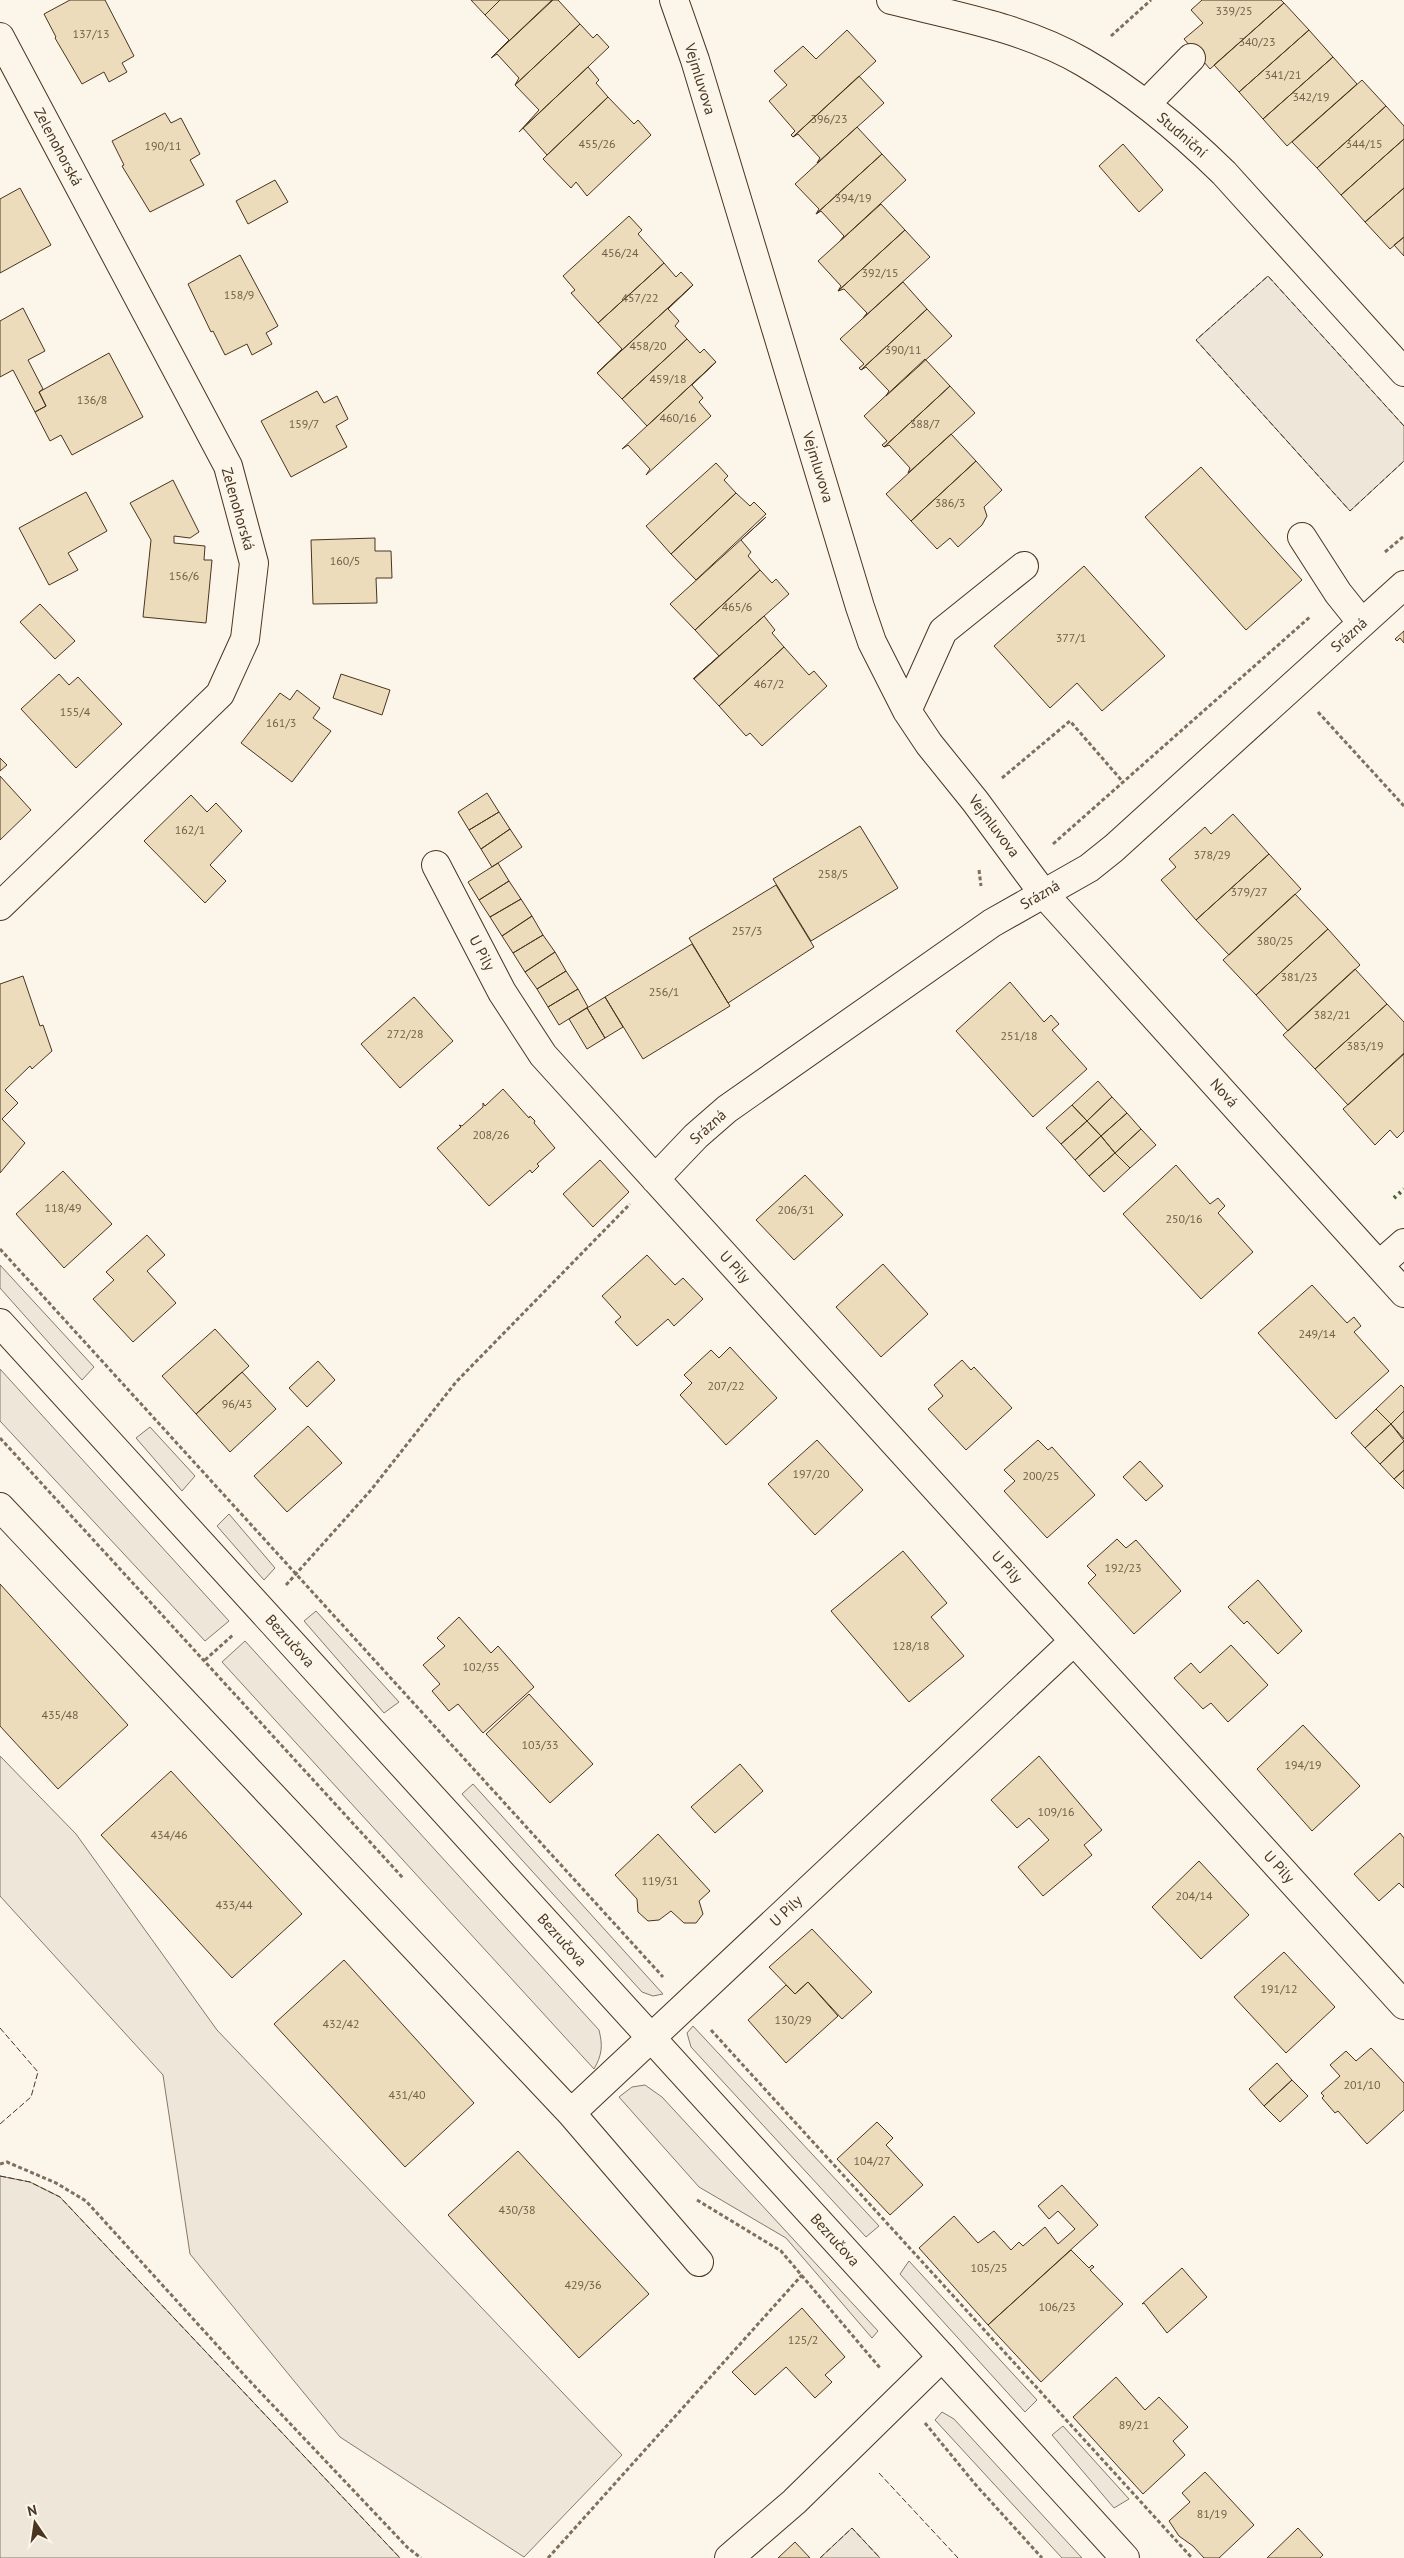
<svg xmlns="http://www.w3.org/2000/svg" width="1404" height="2558" viewBox="0 0 1404 2558" font-family="'PT Sans',sans-serif">
  <style>
    .green { fill: #ede6d9; stroke: #887966 }
    .building { fill: #ecdcbc; stroke: #4a3520 }
    .lines { fill: none; stroke-linecap: round; stroke-linejoin: round }
    .minor-casing { stroke: #4a3520; stroke-width: 30 }
    .major-casing { stroke: #4a3520; stroke-width: 30 }
    .path { stroke: #7f6f5c; stroke-width: 3; stroke-dasharray: 4 2.5; stroke-linecap: butt }
    .minor { stroke: #fbf6e9; stroke-width: 28 }
    .major { stroke: #fbf6e9; stroke-width: 28 }
    .hedge { stroke: #436837; stroke-width: 4; stroke-dasharray: 2.5 4; stroke-linecap: butt }
    .fence { stroke: #4a3520; stroke-width: 1; stroke-dasharray: 6 2.5; stroke-linecap: butt }
    .labels { text-anchor: middle; stroke-width: 4; stroke-linejoin: round; paint-order: stroke }
    .number-label { font-size: 12px; fill: #725f47 }
    .street-label { font-size: 15px; fill: #4a3520; stroke: #fbf6e9 }
  </style>
  <rect width="100%" height="100%" fill="#fbf6e9"/>
  <!-- green -->
  <path class="green" d="M1268,276L1404,426V461L1350,511L1196,340Z
    M0,1265L94,1367L82,1380L0,1288Z
    M0,1369L229,1621L205,1641L0,1421Z
    M150,1427L195,1476L182,1491L136,1438Z
    M229,1514L275,1568L264,1580L217,1526Z
    M316,1611L399,1702L384,1713L304,1621Z
    M245,1641L599,2030C603,2046 602,2055 594,2069L222,1662Z
    M0,1756L76,1834L217,2030L622,2455L524,2557L340,2437L190,2254L163,2075L0,1896Z
    M473,1784L663,1994L653,1996L642,1992L462,1794Z
    M693,2026L879,2226L866,2237L691,2047L687,2033Z
    M645,2085L662,2097L878,2331L872,2338L786,2238L699,2187L619,2097L632,2087Z
    M0,2176L30,2182L60,2197L400,2558H0Z
    M909,2261L1037,2400L1025,2412L900,2274Z
    M942,2412L954,2419L1082,2558H1062L935,2420Z
    M1063,2426L1129,2499L1114,2508L1052,2435Z
    M852,2528L880,2558H820Z"/>
  <!-- building -->
  <path class="building" d="M70,0H105L134,56L122,63L127,72L109,82L104,72L82,84L55,38L56,37L44,14Z
    M471,0H500L485,15Z
    M500,0H552L491,58L509,40L485,15Z
    M553,0H558L580,24L515,85L519,78L497,54L491,58Z
    M1202,0H1281L1284,3L1210,69L1184,39L1203,23L1191,10Z
    M1284,3L1309,30L1239,92L1214,65Z
    M580,24L593,38L597,34L609,47L519,132L539,110L515,85Z
    M847,30L876,61L793,137L791,135L795,131L769,101L787,85L774,71L803,46L816,59Z
    M1309,30L1333,57L1263,119L1239,92Z
    M1333,57L1357,84L1287,146L1263,119Z
    M588,67L599,80L596,83L608,97L547,155L523,128Z
    M859,76L884,103L817,163L820,158L798,134L793,137Z
    M1362,80L1386,106L1317,168L1292,142Z
    M608,97L634,124L638,120L651,135L587,196L576,182L571,188L543,159Z
    M1386,106L1404,126V139L1341,195L1317,168Z
    M165,113L171,123L181,118L200,154L190,160L204,185L150,212L122,166L124,165L112,141Z
    M857,127L882,154L816,214L819,209L795,184Z
    M1404,139V188L1365,222L1341,195Z
    M1123,144L1163,190L1139,212L1099,166Z
    M882,154L906,180L840,241L844,236L821,211L816,214Z
    M275,180L288,202L248,224L236,201Z
    M20,188L51,245L0,273V199Z
    M1404,188V237L1390,249L1365,222Z
    M881,204L905,230L838,291L841,286L818,261Z
    M629,216L642,230L638,234L664,263L598,323L571,293L575,290L563,276Z
    M905,230L930,257L863,318L867,313L844,289L838,291Z
    M1404,237V256L1394,245Z
    M240,255L278,326L266,333L272,344L252,355L247,344L225,355L213,331L211,332L188,284Z
    M664,263L676,277L681,272L693,285L597,373L622,349L598,323Z
    M903,282L927,309L861,370L859,368L864,364L840,339Z
    M693,285L668,309L679,321L675,326L687,339L622,399L597,373Z
    M23,308L45,351L28,360L43,389L39,392L46,406L35,412L13,370L0,377V321Z
    M927,309L952,336L886,396L889,391L866,367L861,370Z
    M687,339L700,353L704,349L716,362L647,426L622,399Z
    M109,353L143,417L72,455L61,435L50,441L35,412L46,406L39,392Z
    M925,359L950,386L884,447L882,445L887,441L864,416Z
    M716,362L692,385L703,398L699,402L711,416L646,475L650,469L628,445L622,449Z
    M950,386L975,413L908,473L910,468L889,445L884,447Z
    M317,391L324,403L337,396L348,419L336,426L347,447L291,477L261,421Z
    M951,434L976,461L911,521L886,494Z
    M976,461L1002,490L984,507L987,516L982,525L958,547L950,538L937,549L911,521Z
    M716,463L728,476L724,480L736,493L671,554L646,526Z
    M1201,467L1302,580L1246,630L1145,517Z
    M173,480L199,532L190,538L174,536V543L205,546L204,560H212L206,623L143,617L151,540L130,503Z
    M86,492L107,531L68,553L78,570L49,585L19,528Z
    M736,493L750,506L754,502L766,514L696,580L671,554Z
    M766,517L741,540L751,552L748,556L760,570L695,630L670,604Z
    M375,538V551H391L392,578H376L377,603L313,604L311,540Z
    M1084,566L1165,656L1102,711L1077,683L1050,708L994,646Z
    M760,570L772,583L776,579L789,594L693,679L719,656L695,630Z
    M40,604L75,641L55,659L20,622Z
    M764,616L775,630L772,633L784,647L719,706L694,679Z
    M1404,631V643L1400,638L1397,641L1395,639Z
    M784,647L809,675L814,671L827,686L762,746L750,733L746,736L719,706Z
    M59,674L69,685L78,677L122,724L76,768L21,709Z
    M341,674L390,690L382,715L333,698Z
    M297,690L320,708L313,718L331,731L292,782L241,743L280,693L290,700Z
    M0,758L7,765L0,771Z
    M0,776L31,810L0,840Z
    M487,793L499,812L469,830L458,812Z
    M191,795L207,812L216,803L242,831L210,865L226,881L205,903L144,841Z
    M499,812L510,829L481,849L469,830Z
    M1233,814L1269,854L1196,920L1161,880L1176,867L1169,859L1205,827L1211,834Z
    M860,826L898,888L811,941L773,879Z
    M510,829L522,847L492,867L481,849Z
    M1269,854L1301,889L1229,955L1196,920Z
    M498,863L509,881L479,900L468,882Z
    M509,881L521,899L490,917L479,900Z
    M776,885L814,947L728,1003L689,938Z
    M1295,894L1328,929L1256,995L1223,960Z
    M521,899L532,916L502,936L490,917Z
    M532,916L543,935L513,953L502,936Z
    M1328,929L1360,965L1288,1031L1256,995Z
    M543,935L555,952L525,972L513,953Z
    M692,944L730,1006L643,1059L605,997Z
    M555,952L566,971L537,989L525,972Z
    M1355,969L1387,1004L1315,1069L1283,1035Z
    M566,971L578,989L548,1007L537,989Z
    M23,976L40,1026L43,1025L52,1051L32,1069L30,1066L5,1090L18,1103L2,1119L25,1143L0,1173V984Z
    M1010,982L1044,1022L1051,1015L1059,1024L1052,1030L1087,1069L1033,1117L956,1031Z
    M578,989L588,1007L559,1025L548,1007Z
    M414,997L453,1041L400,1088L361,1044Z
    M605,997L623,1027L605,1038L587,1008Z
    M1387,1004L1404,1022V1053L1348,1105L1315,1069Z
    M587,1008L605,1038L587,1049L569,1019Z
    M1404,1054V1131L1397,1138L1390,1130L1375,1145L1343,1109Z
    M1098,1081L1112,1097L1087,1121L1072,1105Z
    M503,1089L529,1118L530,1116L535,1121L534,1123L555,1148L537,1164L539,1166L532,1173L530,1170L489,1206L437,1148L461,1127L459,1125L462,1126L483,1107V1103L485,1106Z
    M1112,1097L1127,1113L1101,1136L1087,1121Z
    M1072,1105L1087,1121L1061,1144L1046,1128Z
    M1127,1113L1141,1129L1115,1153L1101,1136Z
    M1087,1121L1101,1136L1075,1160L1061,1144Z
    M1141,1129L1156,1145L1130,1168L1115,1153Z
    M1101,1136L1115,1153L1089,1176L1075,1160Z
    M1115,1153L1130,1168L1104,1192L1089,1176Z
    M600,1160L629,1192L593,1227L563,1194Z
    M1176,1165L1210,1204L1218,1198L1225,1206L1218,1213L1253,1252L1201,1299L1123,1214Z
    M63,1171L112,1224L64,1268L16,1214Z
    M805,1175L843,1215L794,1260L756,1220Z
    M147,1235L165,1255L147,1271L176,1303L133,1342L93,1299L114,1280L106,1272Z
    M647,1255L675,1285L683,1278L703,1299L674,1326L668,1319L637,1346L615,1322L621,1317L602,1296Z
    M883,1264L928,1314L881,1357L836,1307Z
    M1312,1285L1347,1323L1354,1317L1361,1326L1354,1332L1389,1371L1336,1419L1258,1333Z
    M215,1329L249,1366L196,1414L162,1376Z
    M730,1347L777,1398L726,1445L680,1395L692,1383L684,1375L711,1350L719,1358Z
    M962,1360L971,1370L974,1367L1012,1408L966,1450L928,1409L943,1396L934,1385Z
    M318,1361L335,1380L307,1407L289,1388Z
    M242,1372L276,1409L230,1452L196,1414Z
    M1401,1385L1404,1388V1411L1391,1424L1376,1409Z
    M1376,1409L1391,1424L1365,1448L1351,1433Z
    M1404,1411V1439L1391,1424Z
    M1391,1424L1404,1441L1380,1464L1365,1448Z
    M308,1426L342,1463L287,1512L254,1476Z
    M817,1440L863,1490L815,1535L768,1484Z
    M1038,1440L1048,1450L1052,1447L1095,1495L1047,1538L1004,1491L1015,1481L1004,1470Z
    M1404,1441V1470L1394,1479L1380,1464Z
    M1140,1461L1163,1486L1146,1501L1123,1477Z
    M1404,1470V1489L1394,1479Z
    M1117,1539L1126,1548L1136,1540L1181,1591L1134,1634L1088,1583L1096,1575L1087,1566Z
    M903,1551L947,1603L931,1617L964,1656L909,1702L831,1611Z
    M1258,1580L1302,1631L1278,1654L1247,1621L1244,1624L1228,1607Z
    M0,1584L128,1725L58,1789L0,1726Z
    M459,1617L491,1653L498,1646L534,1687L483,1733L458,1704L449,1711L432,1691L440,1684L423,1665L445,1646L437,1638Z
    M1231,1645L1268,1685L1228,1722L1211,1703L1203,1709L1174,1678L1191,1663L1200,1673Z
    M529,1694L593,1764L550,1803L486,1734Z
    M1303,1725L1360,1786L1312,1831L1257,1769Z
    M1039,1756L1102,1830L1084,1845L1092,1855L1043,1896L1018,1867L1049,1840L1029,1818L1017,1828L991,1800Z
    M740,1764L763,1791L715,1833L691,1807Z
    M171,1771L302,1914L232,1978L101,1835Z
    M1400,1833L1404,1838V1888L1399,1883L1379,1901L1354,1874Z
    M658,1834L710,1891L699,1901L703,1914L696,1923H684L671,1911L659,1920L648,1921L638,1912L637,1899L615,1875Z
    M1199,1861L1249,1915L1201,1959L1152,1907Z
    M812,1929L872,1992L842,2019L808,1982L795,1994L769,1967Z
    M1284,1952L1335,2007L1286,2053L1234,1997Z
    M344,1960L474,2103L405,2167L274,2024Z
    M808,1982L838,2016L786,2063L748,2020L786,1985L795,1994Z
    M1371,2048L1404,2083V2110L1367,2144L1338,2111L1335,2113L1322,2098L1324,2096L1321,2093L1340,2076L1330,2065L1346,2051L1356,2061Z
    M1277,2063L1292,2080L1264,2106L1249,2089Z
    M1292,2080L1308,2096L1280,2122L1264,2106Z
    M877,2122L893,2138L886,2145L923,2185L890,2215L837,2159Z
    M518,2151L649,2294L579,2358L448,2215Z
    M1062,2185L1098,2225L988,2325L919,2248L954,2216L978,2243L994,2231L1011,2250L1019,2242L1023,2246L1045,2227L1058,2244L1075,2229L1058,2211L1049,2219L1038,2206Z
    M1071,2250L1089,2268L1092,2265L1094,2267L1090,2270L1123,2304L1041,2382L988,2325Z
    M1182,2268L1207,2297L1167,2333L1144,2303L1142,2304Z
    M802,2308L845,2357L825,2375L832,2382L815,2398L786,2367L755,2395L732,2372Z
    M1116,2377L1145,2410L1159,2397L1188,2427L1173,2441L1185,2455L1143,2494L1073,2417Z
    M1205,2472L1254,2525L1219,2558H1204L1193,2546L1179,2536L1169,2521L1190,2502L1182,2493Z
    M1298,2528L1323,2555L1320,2558H1267Z
    M795,2542L810,2558H778Z"/>
  <g class="lines">
    <defs>
      <path id="minor" d="M674,0L695,60L860,607L872,642L907,711L929,744L975,801L1043,893L1404,1293
        M891,0C955,16 1025,28 1083,62C1135,92 1181,131 1224,173L1404,372
        M0,37L228,466L254,563L245,639L220,694L0,906
        M1146,104L1191,58
        M1302,537L1338,593L1362,623
        M907,711L943,631L1024,566
        M436,865L502,992L543,1055L1404,2005
        M655,1179L696,1136L727,1109L992,923L1089,868L1114,848L1404,585
        M1379,1265L1404,1243
        M0,1507L571,2113L699,2262
        M571,2113L1074,1641
        M729,2558L794,2502L942,2357"/>
      <path id="major" d="M0,1323L1125,2558"/>
    </defs>
    <!-- minor casing -->
    <use href="#minor" class="minor-casing"/>
    <!-- major casing -->
    <use href="#major" class="major-casing"/>
    <!-- path -->
    <path class="path" d="M1111,36L1151,0
      M1385,552L1404,536
      M1318,712L1404,806
      M1002,778L1070,721L1123,782
      M1053,844L1311,616
      M979,870L981,886
      M0,1249L663,1977
      M0,1438L403,1878
      M286,1585L371,1490L456,1382L630,1204
      M205,1660L234,1634
      M711,2030L1192,2558
      M0,2164L7,2162L56,2183L86,2201L245,2376L408,2548L421,2558
      M697,2200L781,2251L880,2368
      M925,2423L975,2484L1042,2558
      M548,2558L802,2275"/>
    <!-- minor -->
    <use href="#minor" class="minor"/>
    <!-- major -->
    <use href="#major" class="major"/>
    <!-- hedge -->
    <path class="hedge" d="M1394,1198L1404,1189"/>
    <!-- fence -->
    <path class="fence" d="M1404,426L1268,276L1196,340L1350,511L1404,461
      M0,2028L38,2072L31,2097L0,2124
      M0,2176L30,2182L60,2197L400,2558
      M879,2473L958,2558
      M820,2558L852,2528L880,2558"/>
  </g>
  <g class="labels">
    <!-- number labels -->
    <g class="number-label">
      <text x="1234" y="15">339/25</text>
      <text x="91" y="38">137/13</text>
      <text x="1257" y="46">340/23</text>
      <text x="1283" y="79">341/21</text>
      <text x="1311" y="101">342/19</text>
      <text x="829" y="123">396/23</text>
      <text x="597" y="148">455/26</text>
      <text x="1364" y="148">344/15</text>
      <text x="163" y="150">190/11</text>
      <text x="853" y="202">394/19</text>
      <text x="620" y="257">456/24</text>
      <text x="880" y="277">392/15</text>
      <text x="239" y="299">158/9</text>
      <text x="640" y="302">457/22</text>
      <text x="648" y="350">458/20</text>
      <text x="903" y="354">390/11</text>
      <text x="668" y="383">459/18</text>
      <text x="92" y="404">136/8</text>
      <text x="678" y="422">460/16</text>
      <text x="304" y="428">159/7</text>
      <text x="925" y="428">388/7</text>
      <text x="950" y="507">386/3</text>
      <text x="345" y="565">160/5</text>
      <text x="184" y="580">156/6</text>
      <text x="737" y="611">465/6</text>
      <text x="1071" y="642">377/1</text>
      <text x="769" y="688">467/2</text>
      <text x="75" y="716">155/4</text>
      <text x="281" y="727">161/3</text>
      <text x="190" y="834">162/1</text>
      <text x="1212" y="859">378/29</text>
      <text x="833" y="878">258/5</text>
      <text x="1249" y="896">379/27</text>
      <text x="747" y="935">257/3</text>
      <text x="1275" y="945">380/25</text>
      <text x="1299" y="981">381/23</text>
      <text x="664" y="996">256/1</text>
      <text x="1332" y="1019">382/21</text>
      <text x="405" y="1038">272/28</text>
      <text x="1019" y="1040">251/18</text>
      <text x="1365" y="1050">383/19</text>
      <text x="491" y="1139">208/26</text>
      <text x="63" y="1212">118/49</text>
      <text x="796" y="1214">206/31</text>
      <text x="1184" y="1223">250/16</text>
      <text x="1317" y="1338">249/14</text>
      <text x="726" y="1390">207/22</text>
      <text x="237" y="1408">96/43</text>
      <text x="811" y="1478">197/20</text>
      <text x="1041" y="1480">200/25</text>
      <text x="1123" y="1572">192/23</text>
      <text x="911" y="1650">128/18</text>
      <text x="481" y="1671">102/35</text>
      <text x="60" y="1719">435/48</text>
      <text x="540" y="1749">103/33</text>
      <text x="1303" y="1769">194/19</text>
      <text x="1056" y="1816">109/16</text>
      <text x="169" y="1839">434/46</text>
      <text x="660" y="1885">119/31</text>
      <text x="1194" y="1900">204/14</text>
      <text x="234" y="1909">433/44</text>
      <text x="1279" y="1993">191/12</text>
      <text x="793" y="2024">130/29</text>
      <text x="341" y="2028">432/42</text>
      <text x="1362" y="2089">201/10</text>
      <text x="407" y="2099">431/40</text>
      <text x="872" y="2165">104/27</text>
      <text x="517" y="2214">430/38</text>
      <text x="989" y="2272">105/25</text>
      <text x="583" y="2289">429/36</text>
      <text x="1057" y="2311">106/23</text>
      <text x="803" y="2344">125/2</text>
      <text x="1134" y="2429">89/21</text>
      <text x="1212" y="2518">81/19</text>
    </g>
    <!-- street labels -->
    <g class="street-label">
      <text transform="translate(700 79) rotate(73)" y="5">Vejmluvova</text>
      <text transform="translate(1182 135) rotate(41)" y="5">Studniční</text>
      <text transform="translate(58 147) rotate(62)" y="5">Zelenohorská</text>
      <text transform="translate(818 467) rotate(73)" y="5">Vejmluvova</text>
      <text transform="translate(238 509) rotate(74)" y="5">Zelenohorská</text>
      <text transform="translate(1349 635) rotate(-42)" y="5">Srázná</text>
      <text transform="translate(994 826) rotate(53)" y="5">Vejmluvova</text>
      <text transform="translate(1040 895) rotate(-30)" y="5">Srázná</text>
      <text transform="translate(482 953) rotate(62)" y="5">U Pily</text>
      <text transform="translate(1224 1093) rotate(48)" y="5">Nová</text>
      <text transform="translate(708 1127) rotate(-42)" y="5">Srázná</text>
      <text transform="translate(735 1267) rotate(48)" y="5">U Pily</text>
      <text transform="translate(1007 1567) rotate(48)" y="5">U Pily</text>
      <text transform="translate(290 1641) rotate(48)" y="5">Bezručova</text>
      <text transform="translate(1279 1867) rotate(48)" y="5">U Pily</text>
      <text transform="translate(786 1911) rotate(-43)" y="5">U Pily</text>
      <text transform="translate(562 1940) rotate(48)" y="5">Bezručova</text>
      <text transform="translate(835 2240) rotate(48)" y="5">Bezručova</text>
    </g>
  </g>
  <!-- north arrow -->
  <g transform="translate(35 2523) rotate(347)" stroke="#fbf6e9" stroke-width="4" paint-order="stroke">
  <path d="M0-4L9 19L0 12L-9 19Z" fill="#4a3520"/>
  <text y="-8" font-size="14" font-weight="bold" text-anchor="middle" fill="#4a3520">N</text>
  </g>
</svg>
